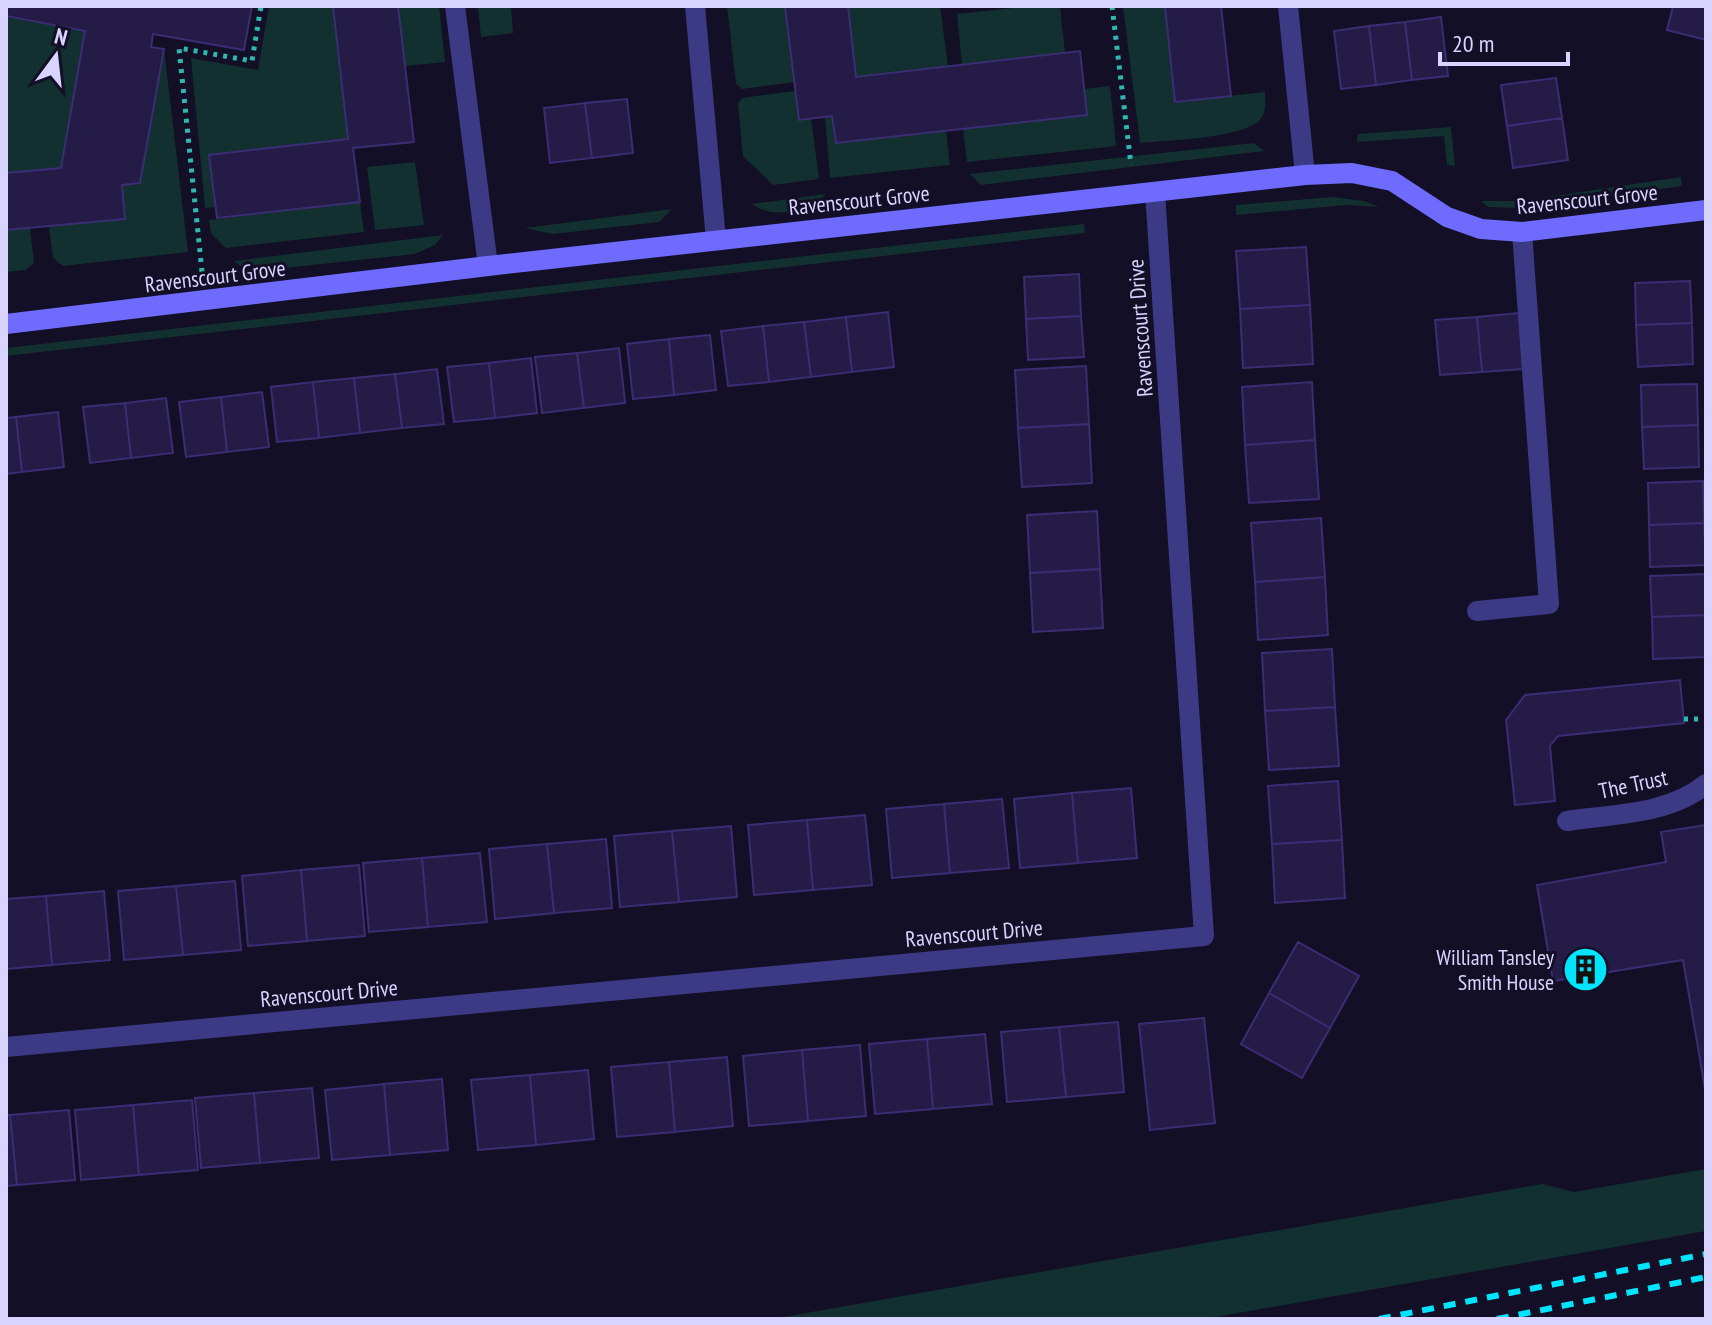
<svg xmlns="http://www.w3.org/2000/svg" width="1712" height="1325" viewBox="0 0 1712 1325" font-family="'PT Sans Narrow',sans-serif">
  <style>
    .green { fill: #12302f }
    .building { fill: #241b47; stroke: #3b2d73; stroke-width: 2 }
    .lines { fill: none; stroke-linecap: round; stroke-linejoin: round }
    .path { stroke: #2fb8b0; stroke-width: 5; stroke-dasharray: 4 6; stroke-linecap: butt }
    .lane { stroke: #3d3a85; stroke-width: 20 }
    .street { stroke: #3d3a85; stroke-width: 20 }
    .secondary { stroke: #6f6bff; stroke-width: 20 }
    .rail { stroke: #00e5ff; stroke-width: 6; stroke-dasharray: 12 10; stroke-linecap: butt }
    .labels { text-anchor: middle; stroke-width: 6; stroke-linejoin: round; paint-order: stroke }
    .street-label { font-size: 22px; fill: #d9d4ff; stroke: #130f26 }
    .poi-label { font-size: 22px; fill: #d9d4ff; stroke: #130f26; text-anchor: end }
  </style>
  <rect width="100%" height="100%" fill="#130f26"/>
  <!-- green -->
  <path class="green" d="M269,6H333L348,139L210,155L215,207L205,208L191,58L258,70Z
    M398,6H439L445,62L405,66Z
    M478,6H511L513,33L481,37Z
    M727,6H785L794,82L742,89L736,84Z
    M848,6H940L948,67L856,77Z
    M1031,6H1060L1065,53L962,65L957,14Z
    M1123,6H1165L1175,102L1265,92C1265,100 1267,109 1262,117C1249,139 1165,140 1140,143Z
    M6,17L85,31L61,168L6,173Z
    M164,49L188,252L63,266L53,258L49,226L125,219L122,185L140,182Z
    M1110,86L1116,146L967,162L963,129L1087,115L1085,89Z
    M795,91L799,119L811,118L819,179L773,185L743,156L738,104L742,98Z
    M825,116H832L836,143L946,131L950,165L830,178Z
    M1451,127L1455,166L1447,165L1444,136L1357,142L1358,134Z
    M1254,143L1264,151L981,185L970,174Z
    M415,162L424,225L375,230L367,167Z
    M1681,177L1682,186L1518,208L1488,207L1481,201H1521Z
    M825,194L815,208C792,211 771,218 752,204Z
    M1333,197L1364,201L1379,207L1346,205L1236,215V205Z
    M360,202L364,232L226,248L211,233L209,220Z
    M672,209L659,222L553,234L525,228Z
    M1084,224L1085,233L6,356V348Z
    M30,228L34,263L26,270L6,272V230Z
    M443,235L435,245L415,254L248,272L234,261Z
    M1706,1169V1231L1204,1319H772L1542,1184L1574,1192Z"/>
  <!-- building -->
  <path class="building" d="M6,6H252L244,50L153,34L151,47L164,49L140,183L122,185L125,219L6,230V173L61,168L85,31L6,16Z
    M333,6H398L414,142L353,148L360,202L217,218L209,155L348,139Z
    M785,6H848L856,77L1080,51L1087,115L836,143L832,116L799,120Z
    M1165,6H1221L1231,96L1175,102Z
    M1673,6H1706V40L1667,30Z
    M1441,17L1448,76L1412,80L1405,22Z
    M1405,22L1412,80L1376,85L1369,26Z
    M1369,26L1376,85L1341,89L1334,31Z
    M1556,78L1562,118L1507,126L1501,85Z
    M627,99L633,153L592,158L585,103Z
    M585,103L592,158L550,163L544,108Z
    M1562,118L1568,160L1513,168L1507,126Z
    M1306,247L1310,305L1240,309L1236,251Z
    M1079,274L1081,316L1026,319L1024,277Z
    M1690,281L1692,323L1636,325L1635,283Z
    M1310,305L1313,364L1243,368L1240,309Z
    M888,312L894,367L852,372L846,317Z
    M1519,313L1523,369L1482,372L1477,317Z
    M1081,316L1084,357L1028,360L1026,319Z
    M846,317L852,372L811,377L804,322Z
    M1477,317L1482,372L1440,375L1435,320Z
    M804,322L811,377L769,382L763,326Z
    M1692,323L1693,364L1638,367L1636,325Z
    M763,326L769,382L728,386L721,331Z
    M710,335L716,390L674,395L669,339Z
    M669,339L674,395L633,399L627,344Z
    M619,348L625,403L584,408L577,353Z
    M577,353L584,408L542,413L535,357Z
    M531,358L537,413L495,418L489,363Z
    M489,363L495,418L454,422L447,367Z
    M1086,366L1089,424L1018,428L1015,370Z
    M437,369L444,424L402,428L395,374Z
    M395,374L402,428L360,433L354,378Z
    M354,378L360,433L319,438L313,382Z
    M313,382L319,438L277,442L271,387Z
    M1312,382L1315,440L1245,445L1242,387Z
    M1697,384L1698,425L1642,427L1641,385Z
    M262,392L269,447L227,452L221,397Z
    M221,397L227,452L186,457L179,402Z
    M166,398L173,453L131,458L125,403Z
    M125,403L131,458L90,463L83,407Z
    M58,412L64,467L22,472L16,417Z
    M16,417L22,472L6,474V418Z
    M1089,424L1092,483L1022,487L1018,428Z
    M1698,425L1699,467L1644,469L1642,427Z
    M1315,440L1319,499L1249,503L1245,445Z
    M1703,481L1704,523L1649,525L1648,483Z
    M1097,511L1100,569L1030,573L1027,515Z
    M1321,518L1325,577L1255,582L1251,523Z
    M1704,523L1706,565L1650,567L1649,525Z
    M1100,569L1103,628L1033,632L1030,573Z
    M1706,574V615L1652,617L1650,576Z
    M1325,577L1328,635L1258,640L1255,582Z
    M1706,615V657L1653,659L1652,617Z
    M1332,649L1335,707L1265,711L1262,653Z
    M1680,680L1684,723L1558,736L1550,746L1555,801L1515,805L1506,720L1525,695Z
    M1335,707L1339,766L1269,770L1265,711Z
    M1338,781L1342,840L1272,844L1268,786Z
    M1131,788L1137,858L1078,863L1072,793Z
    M1072,793L1078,863L1020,868L1014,799Z
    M1002,799L1009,868L950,873L944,804Z
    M944,804L950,873L892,878L886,809Z
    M865,815L872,885L813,890L807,820Z
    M807,820L813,890L754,895L748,825Z
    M1706,825V1095L1683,960L1553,981L1537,885L1666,862L1661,832Z
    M731,826L737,897L679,902L672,831Z
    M672,831L679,902L620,907L614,836Z
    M606,839L612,908L554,913L547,844Z
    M1342,840L1345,898L1275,903L1272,844Z
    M547,844L554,913L495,919L489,849Z
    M480,853L487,922L428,927L422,858Z
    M422,858L428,927L369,932L363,863Z
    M359,865L365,936L307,941L301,870Z
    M301,870L307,941L248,946L242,876Z
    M235,881L241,950L183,955L176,886Z
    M176,886L183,955L124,960L118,891Z
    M104,891L110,960L52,965L46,896Z
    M46,896L52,965L6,969V899Z
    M1298,942L1359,976L1330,1028L1269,993Z
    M1269,993L1330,1028L1302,1078L1241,1044Z
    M1204,1018L1215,1123L1150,1130L1139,1024Z
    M1118,1022L1124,1092L1066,1097L1059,1027Z
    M1059,1027L1066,1097L1007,1102L1001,1032Z
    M985,1034L992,1104L933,1109L927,1039Z
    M927,1039L933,1109L875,1114L869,1044Z
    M860,1045L866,1116L808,1121L802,1050Z
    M802,1050L808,1121L749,1126L743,1056Z
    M727,1057L733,1126L675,1132L669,1062Z
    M669,1062L675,1132L617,1137L611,1067Z
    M588,1070L594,1139L536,1145L530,1075Z
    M530,1075L536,1145L478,1150L471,1080Z
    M442,1079L448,1150L390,1155L384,1084Z
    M384,1084L390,1155L332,1160L325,1090Z
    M312,1088L319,1158L260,1163L254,1093Z
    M254,1093L260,1163L201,1168L195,1098Z
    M192,1100L198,1170L139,1175L133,1105Z
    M133,1105L139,1175L81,1180L75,1110Z
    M69,1110L75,1180L17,1185L10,1115Z
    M6,1115H10L17,1185L6,1186Z"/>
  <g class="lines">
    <!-- path -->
    <path class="path" d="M1112,6L1131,165
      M202,272L179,48L252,61L261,6
      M1684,719H1706"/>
    <!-- lane -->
    <path class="lane" d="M455,6L488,266
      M695,6L716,240
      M1288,6L1305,175
      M1477,611L1549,604L1522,232"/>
    <!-- street -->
    <path class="street" d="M1567,821C1612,814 1669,815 1706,784
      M6,1047L1204,936L1155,192"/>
    <!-- secondary -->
    <path class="secondary" d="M6,324L488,266L1305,175L1352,173L1392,181L1447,217L1481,229L1522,232L1706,210"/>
    <!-- rail -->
    <path class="rail" d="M1379,1319L1706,1254
      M1497,1319L1706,1277"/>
  </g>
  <!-- icons -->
  <defs>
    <symbol id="building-disc" viewBox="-11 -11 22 22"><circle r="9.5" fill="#00e5ff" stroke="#130f26"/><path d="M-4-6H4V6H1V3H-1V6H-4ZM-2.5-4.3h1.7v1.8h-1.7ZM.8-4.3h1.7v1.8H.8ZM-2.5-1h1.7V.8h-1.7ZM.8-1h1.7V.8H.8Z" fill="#111"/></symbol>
  </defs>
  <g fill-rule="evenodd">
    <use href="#building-disc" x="1560" y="944" width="51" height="51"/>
  </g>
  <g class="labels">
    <!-- street labels -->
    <g class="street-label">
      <text transform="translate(1587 199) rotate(-6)" y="8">Ravenscourt Grove</text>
      <text transform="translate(859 200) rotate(-6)" y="8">Ravenscourt Grove</text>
      <text transform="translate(215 276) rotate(-7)" y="8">Ravenscourt Grove</text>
      <text transform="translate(1140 328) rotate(-94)" y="8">Ravenscourt Drive</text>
      <text transform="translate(1633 784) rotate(-12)" y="8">The Trust</text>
      <text transform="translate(974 933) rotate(-5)" y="8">Ravenscourt Drive</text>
      <text transform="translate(329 993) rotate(-5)" y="8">Ravenscourt Drive</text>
    </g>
    <!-- poi labels -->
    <g class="poi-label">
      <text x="1554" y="965">William Tansley<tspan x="1554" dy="25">Smith House</tspan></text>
    </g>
  </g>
  <!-- border -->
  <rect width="1712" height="1325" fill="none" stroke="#d9d4ff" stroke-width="16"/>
  <!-- north arrow -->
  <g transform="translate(56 56) rotate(15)" stroke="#130f26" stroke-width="6" paint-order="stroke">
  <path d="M0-6L14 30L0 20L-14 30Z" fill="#d9d4ff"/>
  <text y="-12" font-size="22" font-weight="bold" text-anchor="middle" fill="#d9d4ff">N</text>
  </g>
  <!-- scale -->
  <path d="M1440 52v12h128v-12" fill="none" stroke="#d9d4ff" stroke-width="4"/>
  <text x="1452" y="52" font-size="24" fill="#d9d4ff" stroke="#130f26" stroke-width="6" paint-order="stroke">20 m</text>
</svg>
